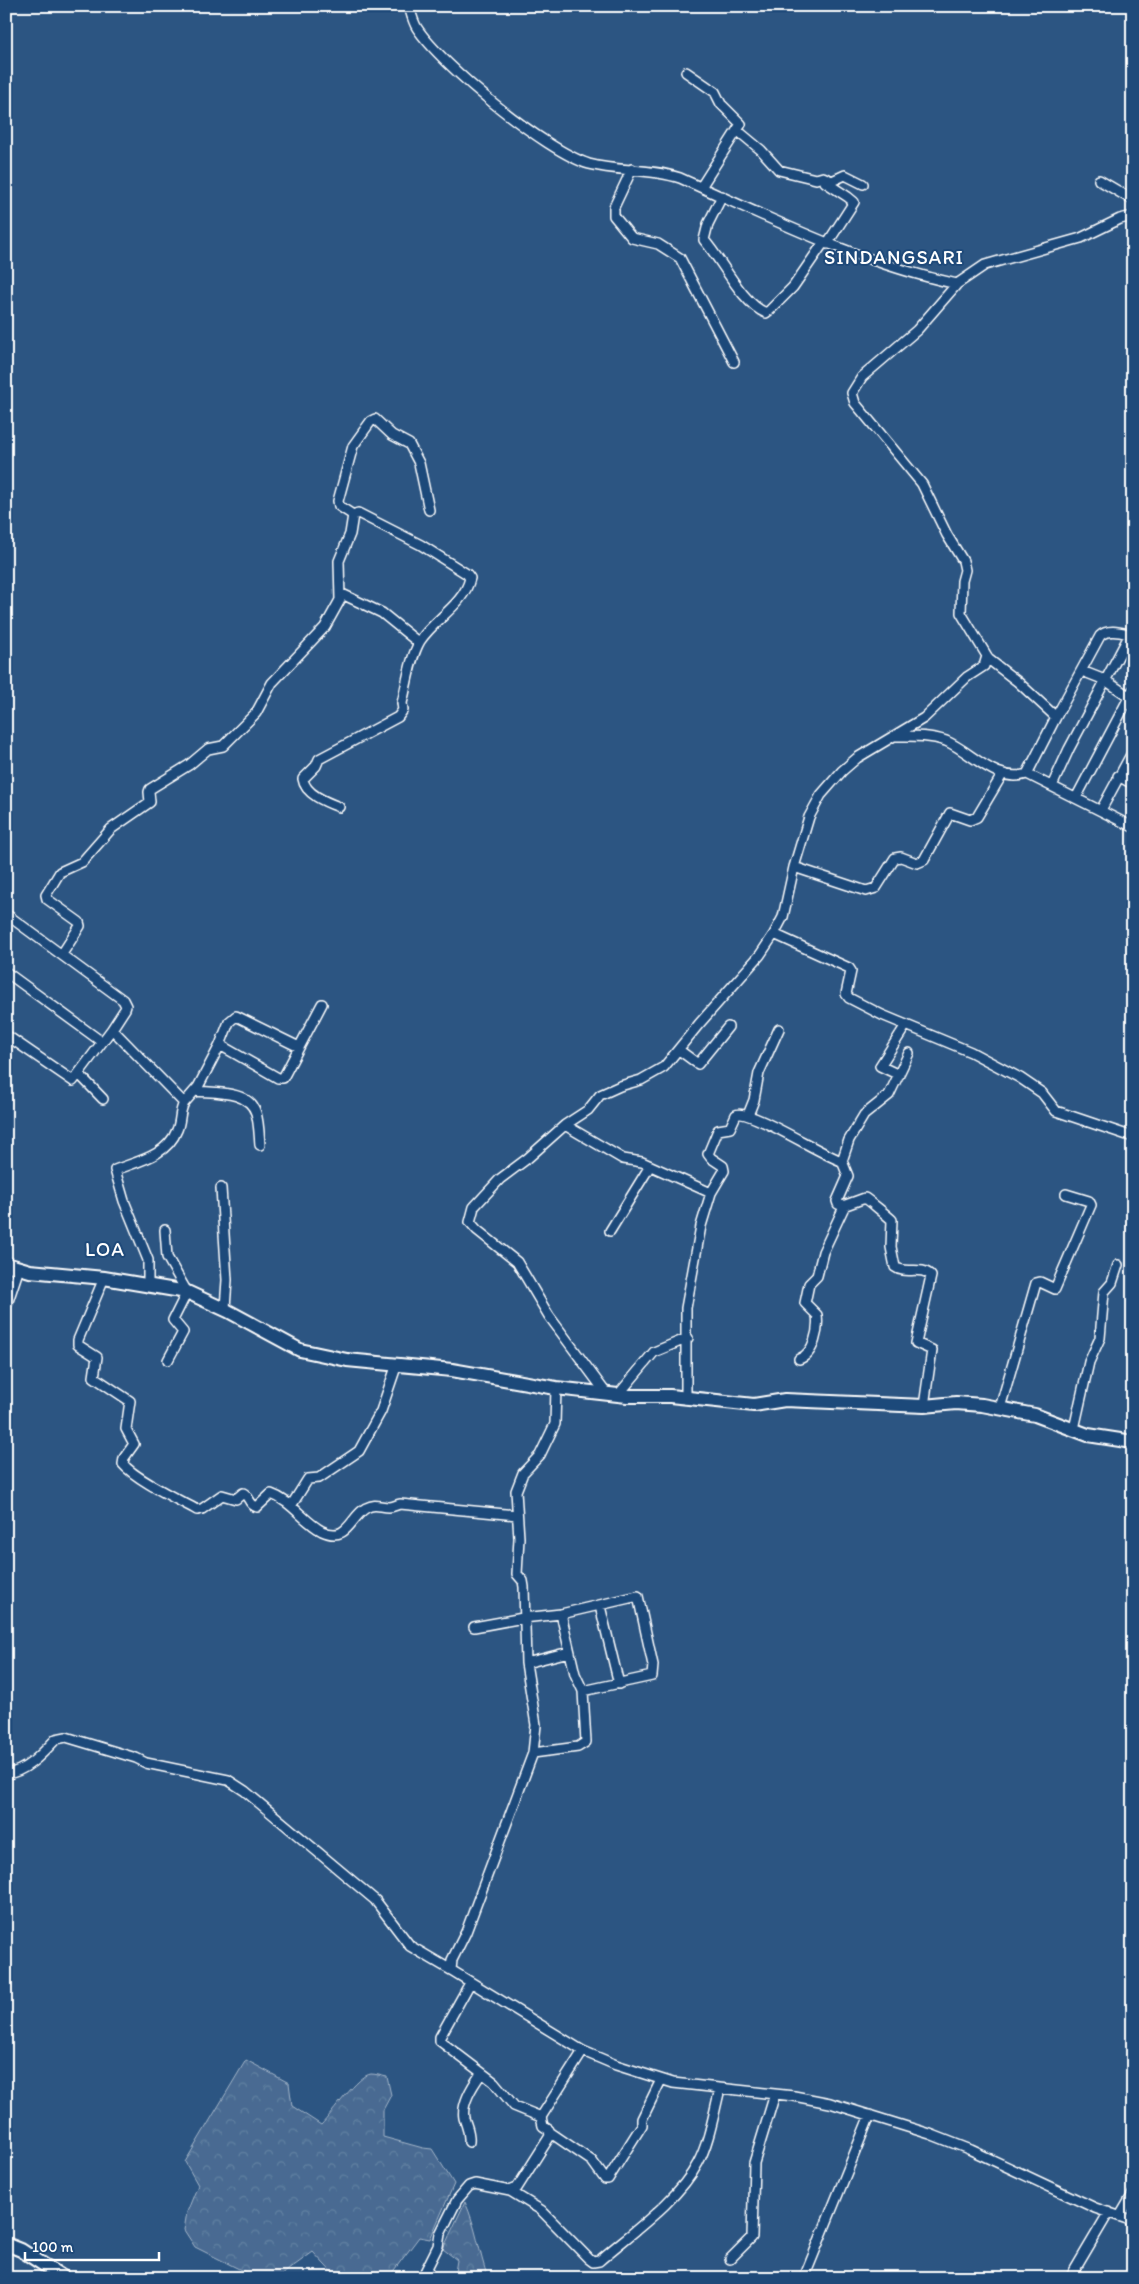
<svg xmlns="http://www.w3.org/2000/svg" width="1139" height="2284" viewBox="0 0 1139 2284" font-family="Itim,sans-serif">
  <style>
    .forest { fill: url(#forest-crowns); stroke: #a4b5c8 }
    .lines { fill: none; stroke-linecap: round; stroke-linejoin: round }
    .street-casing { stroke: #fff; stroke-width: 12 }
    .secondary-casing { stroke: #fff; stroke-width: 16 }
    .street { stroke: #1f4a7a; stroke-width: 9 }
    .secondary { stroke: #1f4a7a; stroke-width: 12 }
    .labels { text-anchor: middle; stroke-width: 4; stroke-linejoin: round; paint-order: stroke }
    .quarter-label { font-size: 20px; letter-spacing: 1px; fill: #fff; stroke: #1f4a7a }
  </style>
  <defs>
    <pattern id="forest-crowns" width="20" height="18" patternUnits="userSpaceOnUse" patternTransform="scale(1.25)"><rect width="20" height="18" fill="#486b92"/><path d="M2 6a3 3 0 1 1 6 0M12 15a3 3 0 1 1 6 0" fill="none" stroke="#6381a2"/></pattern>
  </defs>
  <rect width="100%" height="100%" fill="#2c5582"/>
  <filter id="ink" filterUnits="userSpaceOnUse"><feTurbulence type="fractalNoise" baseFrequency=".02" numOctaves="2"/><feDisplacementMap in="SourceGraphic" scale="10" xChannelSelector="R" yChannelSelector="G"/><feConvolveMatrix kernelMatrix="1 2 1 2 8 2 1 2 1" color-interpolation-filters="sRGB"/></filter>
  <g filter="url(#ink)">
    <!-- forest -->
    <path class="forest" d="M246,2060L289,2083L292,2106L321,2125C332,2114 358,2075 371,2074C376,2074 382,2076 387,2077L391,2095L383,2110V2137L423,2148L432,2149L454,2184L430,2239L419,2237L388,2278H337L313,2252L277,2278H257L195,2247L184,2230L187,2212L198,2185L185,2162Z
      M465,2202C476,2226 479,2253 488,2278H454L457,2260L443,2249Z"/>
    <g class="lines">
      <defs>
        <path id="street" d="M409,6C411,13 413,22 417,28C442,66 546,151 589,164C619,172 650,168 680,178C770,218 859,263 957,284L985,265L1081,238L1120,219L1133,216
          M686,72L715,92L721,104L741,124L701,187
          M737,130L761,150L779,170L816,179L823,177L832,181L845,175L863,184
          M632,169L614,207V216L632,238L658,244L680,258L734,362
          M1099,180L1133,200
          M825,182L848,197L854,202L827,244
          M722,196L708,224L704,240C722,260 742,304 766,313L770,310L793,287L824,242
          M353,515L339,506L338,501L353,446L371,421L375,419L392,435L409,444L419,463L429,510
          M340,593L382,613L419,643
          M1082,671L1105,680L1133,699
          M1056,717L1100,636C1108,628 1123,633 1133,635
          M895,736C912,736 929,735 946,741C972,752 996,784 1027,774L1056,717L1018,682L987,658
          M1027,774L1133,827
          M1118,776L1133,784
          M1052,786L1069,749L1130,634
          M1076,798L1133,690
          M339,807C326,802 305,794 303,779L316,766L319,759L398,717L403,710L402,703C407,684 410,658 420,641C435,618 464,605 470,578L467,574L421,545L358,513L353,515
          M1101,810L1133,751
          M794,867L866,891L876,888L895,858L901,857L917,863L924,860L950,813L970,820L977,817L1002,775
          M6,914L123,1000L126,1006L125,1009L112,1029
          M774,934L849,968L851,971L846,994L849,998L882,1015L971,1052L1020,1078L1042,1093L1056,1111L1133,1137
          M62,954L80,926L79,922L47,899L46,895L60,872L82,862L111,829L150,802L149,792L150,789L189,765L208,749L223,746L256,713L272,683L325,627L340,600L339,561L350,534L353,515
          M6,972L102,1042
          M6,1035L73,1081L112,1029L184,1103C179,1112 181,1121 177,1130C167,1156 138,1161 115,1170L124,1201L148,1260V1285
          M220,1045L229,1022L236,1016L299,1047
          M679,1050L698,1064L728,1027
          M909,1053L889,1095L864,1115L849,1140L842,1161L848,1176L837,1201L838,1204L843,1206L865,1198C867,1199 889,1217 892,1220L891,1247L895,1267C905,1275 922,1265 931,1276L916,1343L932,1350L924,1406
          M79,1074L103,1099
          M899,1075L880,1066L906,1025
          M195,1091C214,1093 249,1090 256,1113C259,1123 259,1134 260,1145
          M184,1103L198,1087L220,1045L278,1078H283L322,1004
          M748,1115L754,1100L759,1073L779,1029
          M565,1125L623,1159L642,1162L711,1193
          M221,1188L227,1280L225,1308L228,1311
          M165,1230L167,1257L187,1292L173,1320L183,1332L168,1360
          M610,1231L650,1166
          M104,1278L78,1340V1345L97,1357L94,1377L130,1401L126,1429L134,1444L124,1458L123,1464C135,1479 179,1500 197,1510L202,1509L222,1495L236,1499L243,1493C250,1496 248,1505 257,1507L271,1494C292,1501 304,1522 322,1531C348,1543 350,1517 366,1508C376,1503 380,1507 389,1507C393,1507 396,1505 400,1504L517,1515
          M6,1307L19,1268
          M799,1359C814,1354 819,1330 817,1315L805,1303L809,1284L817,1276L823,1252L845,1205
          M556,1388L555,1424L540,1455L523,1473L516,1491L519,1538L517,1574L523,1581L524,1587L526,1663L536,1725L533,1753L466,1932L452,1960L451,1970L583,2051L616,2065L673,2083L794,2096L830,2103L930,2134L971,2150L1095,2208L1133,2221
          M606,1393L549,1316L517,1262L477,1230L470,1222L474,1207L500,1179L528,1158L565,1125L588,1110L600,1095L620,1086L641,1080L664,1067L699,1024L760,955L774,934L783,917L794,867L809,817L821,795L842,771L857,758L924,718L967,677L984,666L987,656L961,613L962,581L965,570L963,561L947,535L922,484L855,403L852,393L862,377L917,330L957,284
          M619,1394L654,1352L688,1338
          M686,1399V1308L701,1226L711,1193L724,1171L723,1166L711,1158L708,1154L718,1130L730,1128L736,1115C748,1107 823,1156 842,1161
          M1000,1408L1036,1283L1040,1282L1055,1289L1091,1205L1089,1201L1066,1194
          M1074,1429L1089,1362L1100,1338L1104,1292L1112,1283L1118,1265
          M291,1506L308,1479L319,1478L359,1451L381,1411L397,1364
          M600,1606L619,1684
          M474,1627L523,1618L561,1614L638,1596L653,1665L652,1676L583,1691
          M526,1663L569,1652
          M533,1753L578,1747L586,1742L583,1691L575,1674L561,1614
          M6,1774C26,1772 43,1753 56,1739L66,1737L136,1758L146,1763L228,1780L245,1791L375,1900L410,1946L451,1970
          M470,1983L440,2037V2041L494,2082L514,2106L541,2117
          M551,2133L592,2161L605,2179H608L642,2125V2119L661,2080
          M469,2142C470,2132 467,2128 464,2118C461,2103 473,2085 481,2074
          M510,2191L517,2188L550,2136L549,2130L543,2126L541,2117L583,2051
          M1120,2216L1133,2194
          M730,2259L752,2237L754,2163L775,2094
          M422,2278L438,2246L440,2234L457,2200L469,2186L475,2184L510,2191L541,2210L589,2259L593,2262L599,2261C631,2233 678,2201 698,2163C709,2143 714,2112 720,2089
          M804,2278L870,2115
          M1070,2278L1109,2212"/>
        <path id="secondary" d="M6,1264L30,1271L104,1278L187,1292L228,1311L300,1350L347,1360L452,1370L556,1388L627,1396H670L754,1405L785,1400L924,1406L956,1403L982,1405L1035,1415L1088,1435L1133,1442
          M6,2244L21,2250L64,2278"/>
      </defs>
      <!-- street casing -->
      <use href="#street" class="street-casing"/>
      <!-- secondary casing -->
      <use href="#secondary" class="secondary-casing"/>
      <!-- street -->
      <use href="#street" class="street"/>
      <!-- secondary -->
      <use href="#secondary" class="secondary"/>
    </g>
  </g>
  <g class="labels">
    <!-- quarter labels -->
    <g class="quarter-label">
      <text x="894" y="264">SINDANGSARI</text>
      <text x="105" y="1256">LOA</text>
    </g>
  </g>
  <!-- margin -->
  <rect width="1139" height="2284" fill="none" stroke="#1f4a7a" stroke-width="25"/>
  <rect x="12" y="12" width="1114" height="2259" fill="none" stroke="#fff" stroke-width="2" filter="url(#ink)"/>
  <!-- scale -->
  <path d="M25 2252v8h134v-8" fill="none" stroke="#ffffff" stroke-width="2.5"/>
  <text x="32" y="2252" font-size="15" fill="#ffffff" stroke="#1f4a7a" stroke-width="4" paint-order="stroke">100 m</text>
</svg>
